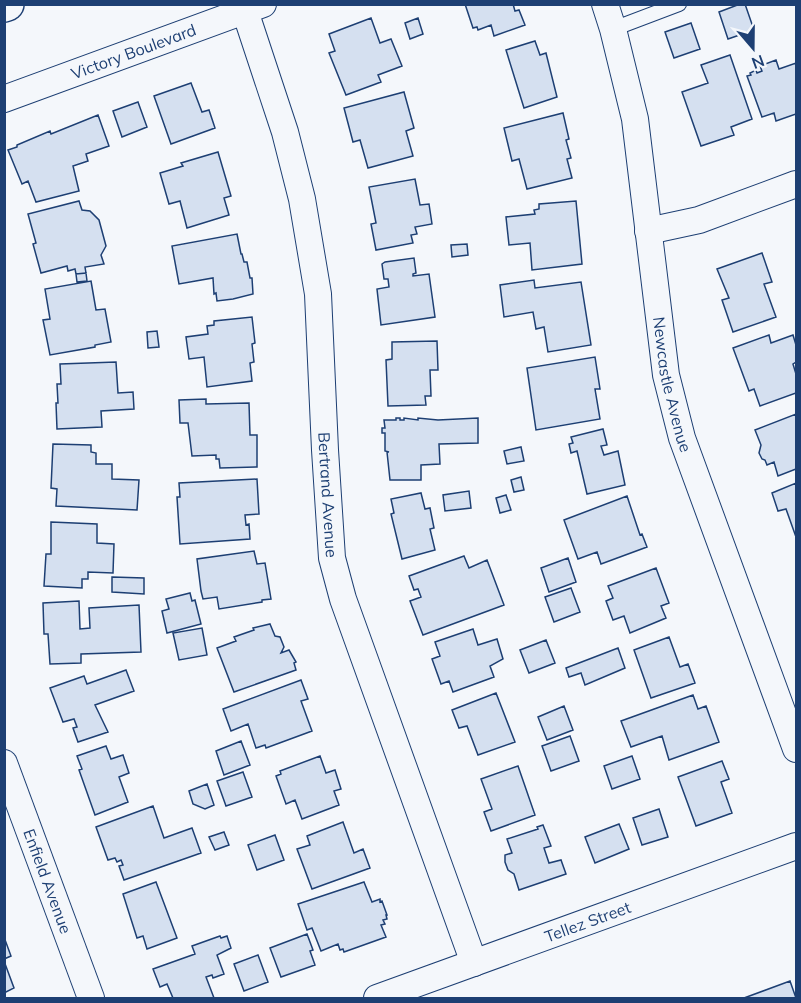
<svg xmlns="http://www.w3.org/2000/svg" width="801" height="1003" viewBox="0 0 801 1003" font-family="Mulish,sans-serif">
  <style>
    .building { fill: #d5e0f0; stroke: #1d3f73; stroke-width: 1.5 }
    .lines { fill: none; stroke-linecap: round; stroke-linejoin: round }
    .lane-casing { stroke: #1d3f73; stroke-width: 16 }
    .street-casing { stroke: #1d3f73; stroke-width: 28 }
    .primary-casing { stroke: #1d3f73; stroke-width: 36 }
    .lane { stroke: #f4f7fb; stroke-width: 14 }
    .street { stroke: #f4f7fb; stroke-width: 26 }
    .primary { stroke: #f4f7fb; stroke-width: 33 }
    .labels { text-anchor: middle; stroke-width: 4.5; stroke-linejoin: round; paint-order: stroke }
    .street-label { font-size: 16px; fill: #1d3f73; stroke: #f4f7fb }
  </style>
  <rect width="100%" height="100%" fill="#f4f7fb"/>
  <!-- building -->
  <path class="building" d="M465,4H513L515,11L519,10L525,25L494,36L491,25L478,30L477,27L473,28Z
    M740,4H745L754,30L728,39L719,12Z
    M371,18L380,43L391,39L402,66L378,75L381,82L346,95L329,53L335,51L329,34Z
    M418,18L423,34L410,39L405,23Z
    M691,23L700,49L674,58L665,32Z
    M535,41L540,55L546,53L557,97L524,108L506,50Z
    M730,55L752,119L731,127L734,135L701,146L682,92L708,83L701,65Z
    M776,60L779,69L796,63V114L776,121L774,113L762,117L747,76L751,75L750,73L756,70L757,73L762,71L760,66Z
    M191,83L202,112L209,110L215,128L171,144L154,96Z
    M404,92L414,128L406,131L413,156L368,168L360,140L353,142L344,108Z
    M138,102L147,127L122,137L113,111Z
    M563,113L569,139L566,140L571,158L567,159L572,178L527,189L519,159L512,161L504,128Z
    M98,115L109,146L86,154L88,161L73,166L79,191L36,202L28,181L22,184L8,150L17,147V145L50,131L51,134Z
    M218,152L231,196L224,198L229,215L187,228L180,201L169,204L160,173L183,166L181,163Z
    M415,179L420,205L429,204L432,224L415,227L417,234L411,235L413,243L376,250L371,224L376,223L369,187Z
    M79,201L82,210L90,211L99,220L106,246L101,255L104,264L85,267L86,273L76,274L75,269L68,271L67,266L41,273L33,244L36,243L28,214Z
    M576,201L582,264L532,270L530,243L509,245L506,217L535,214L534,210L539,209V204Z
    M237,234L241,254H242L244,262H247L250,278H252L253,294L233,299L217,301L216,293L214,294L213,278L179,284L172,246Z
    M467,244L468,255L452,257L451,245Z
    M762,253L772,282L764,284L776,317L733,332L722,300L729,298L717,269Z
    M414,258L416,273L413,274V276L429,274L435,317L381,325L377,289L389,287L388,279H384L382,264L385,262Z
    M86,273L87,281L77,282L76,274Z
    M534,280L535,288L581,282L591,345L548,352L544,327L536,329L533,312L504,317L500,285Z
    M91,281L96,310L105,309L111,342L95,345V347L50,355L43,320L50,319L45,289Z
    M252,317L255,343L252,344L254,362L250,363L252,381L207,387L204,357L189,359L186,337L208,334L207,326L214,325V321Z
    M157,331L159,347L148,348L147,332Z
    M769,335L771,343L793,335L796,345V362L793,364L796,374V393L760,406L754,389L749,391L733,348Z
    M437,341L438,370H430L431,396H425L426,405L388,406L386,360L392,359V342Z
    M595,357L600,389H595L600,419L536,430L527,368Z
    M116,362L118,393L133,392L134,409L101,411L102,427L57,429L56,403H58L57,384H61L60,364Z
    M206,399V404L249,403L250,435H257V467L220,468L219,459H216V455L192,456L188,423H180L179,400Z
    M796,414V469L778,476L774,462L767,465L765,460L762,459L759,453L761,445L755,430Z
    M396,418H400V420H404V418L418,420V418L438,420L478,418V443L439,444L440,464L421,465V480H390L387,452H389L385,451V433H382V428H385L384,420H396Z
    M603,429L607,445L601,446L604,455L618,451L625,485L587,494L577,451L571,453L569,444L573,443L571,437Z
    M53,444L91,445V452L96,453V464H112V479L139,480L137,510L56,506L57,489L51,488Z
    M521,447L524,461L507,464L504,451Z
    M521,477L524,490L514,492L511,480Z
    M257,479L259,514L245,515L246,525L249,524L250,539L180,544L177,497H180L179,483Z
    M796,483V537L786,509L778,511L772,493Z
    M469,491L471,508L445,511L443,495Z
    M421,493L425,509L430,508L434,528L430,529L435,550L402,559L391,514L394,513L391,499Z
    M506,495L511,510L500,513L496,498Z
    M627,496L640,535L642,534L647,547L601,564L597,552L578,559L564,520Z
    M51,522L97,524V543L114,544L113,573L88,572V579H82V588L44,586L46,554H51Z
    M254,551L257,564L265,563L271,599L262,600V602L219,609L217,597L203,599L201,591L197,559Z
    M464,556L469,568L487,560L504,605L423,635L410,601L421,597L418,589L414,590L409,576Z
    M568,558L576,582L549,592L541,568Z
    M656,568L669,603L661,606L666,618L630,633L624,616L613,620L606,601L613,598L608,586Z
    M112,577L144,578V594L112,592Z
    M571,588L580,612L554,622L545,597Z
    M190,593L192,601L195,600L201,624L167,633L162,611L169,609L166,599Z
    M79,601L80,629L90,628L89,608L139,605L141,652L81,654V663L50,664L48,634H44L43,603Z
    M270,624L275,636L280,637L284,647L281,653L289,650L296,662L294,663L296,670L234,692L217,648L236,641L234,637L254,630L253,628Z
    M202,628L207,655L179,660L173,633Z
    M473,629L478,645L497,639L503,659L490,666L494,677L453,692L449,681L441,684L432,659L440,656L435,642Z
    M669,637L680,667L688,664L695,683L651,698L634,650Z
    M546,640L555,663L529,673L520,650Z
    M618,648L625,668L585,685L581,673L569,677L566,668Z
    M126,670L134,691L95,705L108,732L78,742L73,728L77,727L74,719L63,722L50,688L84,676L87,684Z
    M301,680L308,699L301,701L312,731L266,748L265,745L256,748L248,724L231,731L223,709Z
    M496,693L515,742L478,755L467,726L459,728L452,710Z
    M693,695L698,709L706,706L719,742L669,760L662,736L631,747L621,721Z
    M564,706L573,730L547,740L538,717Z
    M570,736L579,761L551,771L542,746Z
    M241,741L250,765L224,775L216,751Z
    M106,746L111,759L123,755L129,773L119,777L128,802L95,815L79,770L82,769L77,756Z
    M320,756L326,773L335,770L341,789L334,791L339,805L302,819L295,800L286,804L276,776L281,774L280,771Z
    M632,756L640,779L612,789L604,766Z
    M722,761L729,779L721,782L732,813L696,826L678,777Z
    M518,766L535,815L491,831L484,812L492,809L481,779Z
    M243,772L252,797L226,806L217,781Z
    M207,784L214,805L205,809L193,804L189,791Z
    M153,806L164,838L192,828L201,853L124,880L119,866L123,865L121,860L117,862L115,858L108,860L96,827Z
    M659,809L668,837L642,845L633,818Z
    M343,822L354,853L363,849L370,868L312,889L297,849L310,845L307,836Z
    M619,824L629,849L595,863L585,837Z
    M543,825L551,846L544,848L549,863L561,860L566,874L519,890L514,874L508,870L505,862V855L512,853L507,839L538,829L537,827Z
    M224,832L229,845L215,850L209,837Z
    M275,835L284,860L257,870L248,845Z
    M156,882L177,938L147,949L143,936L137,938L123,894Z
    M364,882L372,902L380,899V902L382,901L387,915H386L387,919L383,920L385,924L381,925L386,937L344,952L343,949L340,950L338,944L321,951L312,928L307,930L298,904Z
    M307,934L313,950L310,951L315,965L281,977L270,948Z
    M220,936L221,938L227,936L231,948L217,955L224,974L213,978L212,975L206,977L214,998H173L167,984L160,987L153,969L195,954L192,946Z
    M4,937L11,956L4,959Z
    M258,955L268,982L244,991L234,964Z
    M4,961L14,988L4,993Z
    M790,981L796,998H744Z"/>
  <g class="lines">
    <defs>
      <path id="lane" d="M613,29L679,4"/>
      <g id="street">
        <path id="s1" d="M605,4L613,29L635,119L666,375L682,438L796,749"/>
        <path id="s2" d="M245,11L285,132L302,199L318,294L325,450L332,558L343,599L474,963"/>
        <path id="s3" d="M4,99L263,4"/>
        <path d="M648,231L699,220L796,184"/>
        <path id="s4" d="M4,763L91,998"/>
        <path id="s5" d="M377,998L796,846"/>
      </g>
      <path id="primary" d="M4,5L7,4"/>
    </defs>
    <!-- lane casing -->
    <use href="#lane" class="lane-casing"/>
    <!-- street casing -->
    <use href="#street" class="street-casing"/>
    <!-- primary casing -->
    <use href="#primary" class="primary-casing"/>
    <!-- lane -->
    <use href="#lane" class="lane"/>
    <!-- street -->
    <use href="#street" class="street"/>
    <!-- primary -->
    <use href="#primary" class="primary"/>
  </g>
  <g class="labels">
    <!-- street labels -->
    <g class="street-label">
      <text dy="6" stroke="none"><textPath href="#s3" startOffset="138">Victory Boulevard</textPath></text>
      <text dy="6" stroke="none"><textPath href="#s1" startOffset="387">Newcastle Avenue</textPath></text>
      <text dy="6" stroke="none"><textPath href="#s2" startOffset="494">Bertrand Avenue</textPath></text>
      <text dy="6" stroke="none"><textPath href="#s4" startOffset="126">Enfield Avenue</textPath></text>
      <text dy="6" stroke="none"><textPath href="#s5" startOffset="224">Tellez Street</textPath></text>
    </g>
  </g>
  <!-- border -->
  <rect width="801" height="1003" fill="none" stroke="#1d3f73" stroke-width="12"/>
  <!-- north arrow -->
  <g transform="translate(753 48) rotate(160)" stroke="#f4f7fb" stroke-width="4.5" paint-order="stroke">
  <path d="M0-4.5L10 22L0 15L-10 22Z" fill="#1d3f73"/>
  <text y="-9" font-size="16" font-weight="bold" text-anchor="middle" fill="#1d3f73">N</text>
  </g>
</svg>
